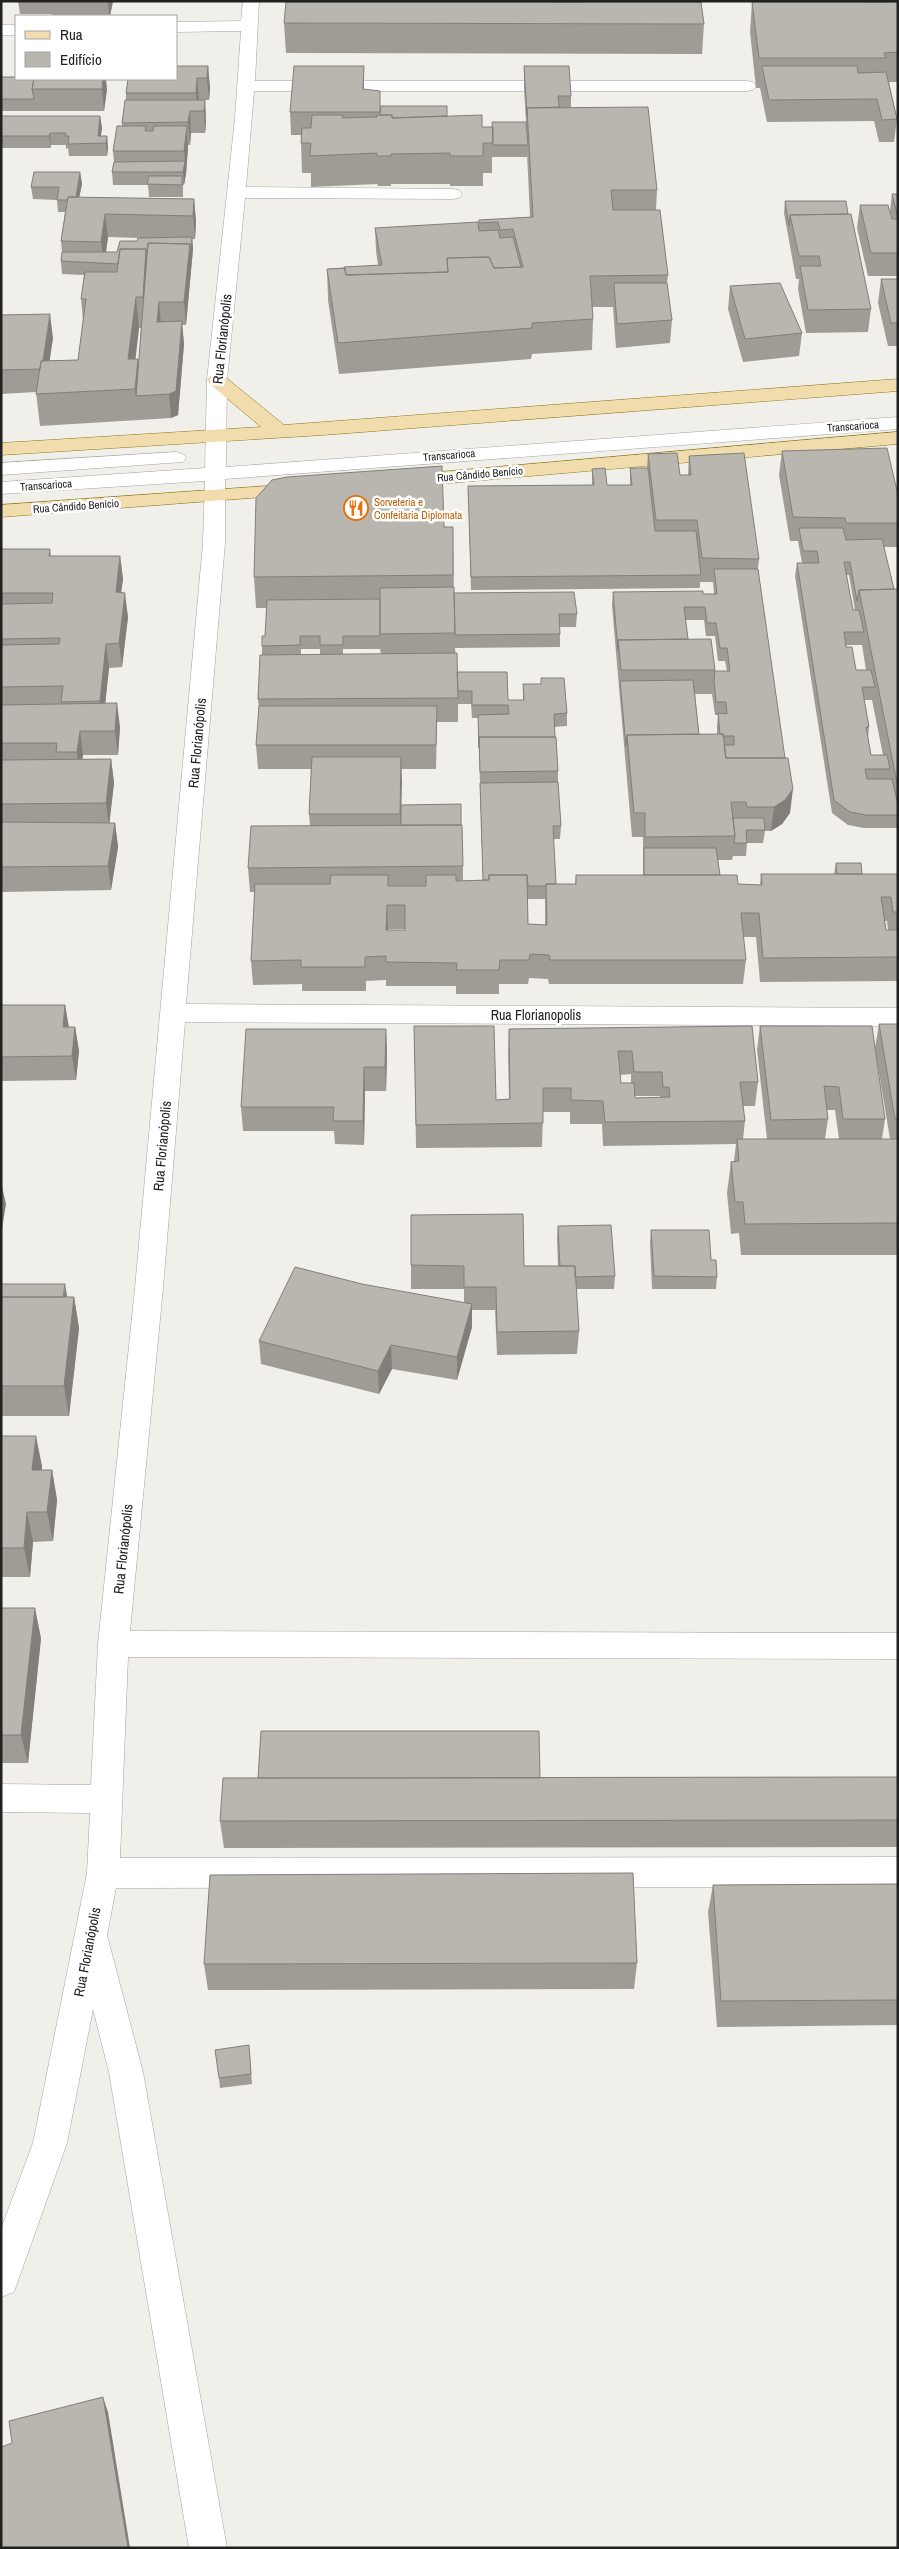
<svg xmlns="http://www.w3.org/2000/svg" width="899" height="2549" viewBox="0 0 899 2549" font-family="'Archivo Narrow',sans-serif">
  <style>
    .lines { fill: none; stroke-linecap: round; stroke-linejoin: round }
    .minor-casing { stroke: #a2a2a2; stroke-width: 1 }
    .major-casing { stroke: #8b7313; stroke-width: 1 }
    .minor { fill: #fff; fill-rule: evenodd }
    .major { fill: #f1dcad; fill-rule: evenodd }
    .wall { fill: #9f9c96; fill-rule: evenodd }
    .shaded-wall { fill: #827f7a }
    .building { fill: #b9b5af; stroke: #827f7a; fill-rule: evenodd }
    .labels { text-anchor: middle; stroke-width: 5; stroke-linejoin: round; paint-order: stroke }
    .far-street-label { font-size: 11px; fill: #212121; stroke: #fff }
    .far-food-label { font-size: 11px; fill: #c56008; stroke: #fff; text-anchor: start }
    .street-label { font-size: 14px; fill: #212121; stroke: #fff }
  </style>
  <rect width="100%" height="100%" fill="#f0efe9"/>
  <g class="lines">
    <defs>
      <path id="minor" d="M243,1H259L255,81H747L753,82L756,86L753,90L747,91H254L246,187L453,189L459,190L462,194L459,198L453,199L245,198L227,380L226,467L898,417V429L225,479V543L186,1004L898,1008V1026L185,1022L163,1288L130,1631L898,1633V1659L128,1657L120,1858L898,1857V1887L116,1888L107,1935L143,2072L227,2548H189L109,2072L93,2009L67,2143L14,2292L1,2297V2229L33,2143L87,1873L90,1813L1,1812V1784L91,1785L98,1644L135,1288L203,543L205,481L1,494V482L205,468L207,380L235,118L241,31L176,32V22L241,21Z
        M1,25H16V35H1Z
        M176,452L183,454L186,458L183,462L1,475V463Z"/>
      <path id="major" d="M217,374L224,376L284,425L898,379V391L323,435L1,455V443L261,427L210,384L207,380L210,376Z
        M898,432V444L404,487L397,485L394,481L397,477L404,475Z
        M296,484L303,486L306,490L303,494L1,517V505Z"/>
    </defs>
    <!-- minor casing -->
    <use href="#minor" class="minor-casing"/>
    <!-- major casing -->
    <use href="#major" class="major-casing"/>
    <!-- minor -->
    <use href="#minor" class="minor"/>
    <!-- major -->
    <use href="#major" class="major"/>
  </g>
  <!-- wall -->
  <path class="wall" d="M18,1H113L110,16H53L52,14H20Z
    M861,1H885L886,2V1H898V82H889L897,119L894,142H879L874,121L767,122L760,88H756L750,32L752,2H861Z
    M284,23L704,24L702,54L286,53Z
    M208,66L210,89L209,100H205L206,123L205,133H191L190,145H188L186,174L184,185H183V197H149L148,185H113L112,172L114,162L113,151L122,126V123L126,100V93Z
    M524,66L571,96V107L657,190L656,210L668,275L667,283L672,320L670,343L616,348L613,307H592L593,319L592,350L532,354L531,359L339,374L328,300L327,269L378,265L376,251L375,228L478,230L479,220L530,217L527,153V157H492V173H483V186H450V184H391V186H378L377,184L311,187V173H302L301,143V135H291L290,112L381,106L447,116L482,127H492L526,122L524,88Z
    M1,77L107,89L104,111H1Z
    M1,116H100L102,128L100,136H107L108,148L107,156H69L68,148L66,149V145H51V148H1Z
    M80,172L82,184L79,198L194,199L196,222L195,239H192L193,249L186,325H182L184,344L178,415L171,418L40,426L36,392L1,394V315L53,338L49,361L78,360L83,320L81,299L84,275L62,274L61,261L62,252L61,241L65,212H58L57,200L33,199L31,187ZM108,237L138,238L137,241L117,252H106ZM139,328H141L139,364L135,359Z
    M892,194H898V276H868L857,228L860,205L890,211Z
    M785,201L848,214L871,309L868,332L806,333L798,289L799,279H796L784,213Z
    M881,279H898V346H888L878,303Z
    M730,286L802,333L799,356L743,362L728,309Z
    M782,451L898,495V547H884L894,589H898V832L897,828H864L848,825L832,813L795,576L797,563H802L798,541H790L779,475ZM846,575H849L855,610H853ZM846,645H862L866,670H856ZM864,700H872L883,755H871L868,738L869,727Z
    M648,454L680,475H688L689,456L759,559L758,569L790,813L782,824L771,831H765L763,843H747L746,856H733L732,860H718L720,875L738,884L760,885L761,874H834L836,863L862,874H898V981L760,982L756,937H743L746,960L743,984H549L548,979L529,978L528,984H499V994H456V986H386V980L366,981V991H302V984L253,985L251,961L255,892H250L248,868L310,825L309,814L311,769H258L256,745L259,713L258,699L262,655V646L265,636L267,608H256L254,577L444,527H453L454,593L577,614L576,627H560V647L455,648L457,672L508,700H523V684L567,713V726L554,727L558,771V782L561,826L560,839H553L556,884H575L576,875H643V837H632L617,664L612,605L613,592L714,594L713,582H700V588L471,590L468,486L592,485V469L607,485H630V468H647ZM686,620H704L706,636H715L718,661H725L727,671H715V670L688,639ZM301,649H320V655H301ZM343,649H380L381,654H343ZM695,694H712L715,715H718L717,726V734H699ZM458,704H471L472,718H478L483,880L463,881V866L401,805V769H436L437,722H458ZM528,899H545V925L528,924ZM885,921H887L888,930H886ZM388,929H405V930H388Z
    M1,549H50L51,556H120L123,579L121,592L128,617L122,667L109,668L105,704L120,727L118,755H83L82,759H111L114,783L109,823H115L118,847L111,890L1,892Z
    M1,1005H65L69,1027H75L79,1051L76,1080L1,1081Z
    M879,1024H898V1255H741L739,1233L731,1234L727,1193L731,1162L734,1161L736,1144L603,1146L602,1124H570V1112H543L542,1147L416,1148L414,1026L496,1100L509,1099L508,1053L509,1029L752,1026L758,1082L755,1106H743L745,1121L743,1139H767L757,1050L760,1026L885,1119L882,1139H890L875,1048ZM631,1074V1083H621L620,1075ZM635,1096H660V1097L635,1098ZM827,1110H835L839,1139H825L828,1119Z
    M386,1029L387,1053L386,1091H365L364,1145L335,1144L334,1131H243L241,1107Z
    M558,1226L615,1276L614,1289H576L579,1331L577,1354L497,1355L495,1310H472V1327L457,1380L392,1369L379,1394L261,1364L259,1341L464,1302V1289H411V1265L558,1266L557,1238Z
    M651,1230L717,1277L716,1289H652L650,1243Z
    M1,1284L67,1297H74L79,1328L69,1416H1Z
    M1,1436L42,1466V1470H52L57,1500L53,1541L33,1542L30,1577H1Z
    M1,1608L41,1638L28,1763H1Z
    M898,1777V1847L224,1848L220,1821L258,1778Z
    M898,1884V2025L717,2027L708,1912L713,1885Z
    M637,1963L634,1989L208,1990L204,1964Z
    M250,2056L252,2084L220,2088L219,2078Z"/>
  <!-- shaded-wall -->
  <path class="shaded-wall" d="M108,1H113L110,16H109Z
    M208,66L210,89L209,100L207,78Z
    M364,66V89L363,111V89Z
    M197,78L199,100L197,111L196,93Z
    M103,79H106L107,89L104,111L102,89Z
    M205,100L206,123L205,133L204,111Z
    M190,111L191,133L190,145L188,122Z
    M100,116L102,128L100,143L98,136Z
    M187,126L188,148L186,174L184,185L183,172L185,161L184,151Z
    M50,133L51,145V148L49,136Z
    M107,136L108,148L107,156L106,143Z
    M80,172L82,184L76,212L75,200Z
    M194,199L196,222L195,239L193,216Z
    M105,214L108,237L104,265L101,242Z
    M192,237L193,249L186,325L184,302L190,244Z
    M146,249L149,280L146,328L143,297Z
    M136,297L139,328L132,390L128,359Z
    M159,302L161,325L157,322Z
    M50,314L53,338L45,392L42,369Z
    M182,321L184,344L178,415L171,418L169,394Z
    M138,359L141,390L136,396L135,389Z
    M120,556L123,579L118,616L116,592Z
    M125,593L128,617L122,667L119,643Z
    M106,644L109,668L103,725L100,701Z
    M117,703L120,727L118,755L115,731Z
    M80,731L83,755L80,776L77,752Z
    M401,757L402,781L401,825L400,814Z
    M111,759L114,783L109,827L106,803Z
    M793,789L790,813L782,824L771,831L774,807Z
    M115,823L118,847L111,890L108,866Z
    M387,905L388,929L387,954L386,930Z
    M65,1005L69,1029L63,1027Z
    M75,1027L79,1051L76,1080L72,1056Z
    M386,1029L387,1053L386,1091L385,1067Z
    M364,1067L365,1091L364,1145L363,1121Z
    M1,1182L6,1204L1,1235Z
    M65,1284L69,1307L63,1305Z
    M74,1297L79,1328L69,1416L64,1386Z
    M472,1304V1327L457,1380V1357Z
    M391,1345L392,1369L379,1394L378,1371Z
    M36,1436L42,1466L39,1500L32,1470Z
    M52,1470L57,1500L53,1541L47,1512Z
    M27,1512L33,1542L30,1577L24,1548Z
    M35,1608L41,1638L28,1763L21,1735Z
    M103,2397L108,2412L130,2548H128Z"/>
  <!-- building -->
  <path class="building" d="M551,1H585V2H551Z
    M864,1H885L886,2H864Z
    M286,2H701L704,24L284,23Z
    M752,2H898V52L884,53L886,58H759Z
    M176,66H208L207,78H197L196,93H126L128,79H176Z
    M294,66H364L363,89L380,91V112H290Z
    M524,66H569L571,96H558L559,107L527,108V115Z
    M762,66H857L858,73L886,72L897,119L882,120L877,99L769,100Z
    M1,77H16V79H34L32,89L34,99H1Z
    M34,79H103L102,89H32Z
    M125,100H205L204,111H190L188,122L122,123Z
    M381,106H447V116L392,118V115H380Z
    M648,107L657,190H611L613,210H660L668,275L590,276L593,319L532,323V328L338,343L327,269L345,268L346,275L448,272L447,258L489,257L494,268L523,267L513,229L500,230L498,222L479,223V220L533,217L527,108Z
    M312,115H343L342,118L377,117V115H392V118L482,115V127H493V143H483V156H450V153L391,154V156H377V153L310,156L311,143H301L302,128H311Z
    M1,116H100L98,136H107L106,143L68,144L69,136H65L66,133H50L49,136H1Z
    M492,122H526L528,145H493Z
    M117,126H146L145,131H153L154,126H187L184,151H113Z
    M185,161L183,172H112L114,162Z
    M34,172H80L76,197H68L67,200H57L59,187H31Z
    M149,176H182V185L147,184Z
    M892,194H898V218Z
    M68,197L194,199L193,216L105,214L101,242L61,241Z
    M785,201H846L848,214L790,215L789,226Z
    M860,205H888L892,219H898V253H871Z
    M851,214L871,309L808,310L800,266H821L819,256H799L790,215Z
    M478,222L479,231L498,230L500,238L513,237L521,267L494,268L489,257L447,258L448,272L346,275L344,267L382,265L375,228Z
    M192,237L191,254L190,244L148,243L147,253L146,249H120L118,264L61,261L62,252H117L120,241H137L138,238Z
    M148,243L190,244L184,302H159L157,322L182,321L176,391L169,394L136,396Z
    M120,249H146L143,297H136L128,359H138L135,389L36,394L41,361L78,360L86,299H81L85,272H117Z
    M881,279H898V323H891Z
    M614,283H667L672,320L617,324Z
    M780,283L802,333L745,339L730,286Z
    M50,314L43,361H41L40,369L1,370V315Z
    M887,448L898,495V523H846L845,518L793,517L782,451Z
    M677,453L680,475H691L689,456L744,453L759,559L702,558L697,520H656L648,454Z
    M442,466L444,527H453V575L254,577L256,498L272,480L287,477Z
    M605,468L607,485H632L630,468H648L655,531H696L701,575L471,577L468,486L594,485L592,469Z
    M799,528H843L846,540L882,539L894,589L859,590L857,601L850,562H844L853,610H859L864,632H844L846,647H852L856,670H871L875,687H862L869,727H866L871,755H887L890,769H865L867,779H892L898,805V815H866L850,812L834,800L797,563H819L817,551H803Z
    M1,549H50L49,556H120L116,592L125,593L119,643L106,644L100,701L61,702L63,686L1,687V645L59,644L60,638L1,639V604L52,603L53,593H1Z
    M714,569H758L785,758H726L724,745H734V736H723V734H720L718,713L727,714L726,702H716L714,681L715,671H730L727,648H720L716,623H707L705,607H684L688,639L618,640V650L613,592L703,591V594H717Z
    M454,587L455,633L380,634V588Z
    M898,589V788L859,590Z
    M574,592L577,614H559L560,634L455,635L454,593Z
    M380,599V636H343V645H320V636H300V645L262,646V636H265L267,600Z
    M711,639L715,670H621L618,640Z
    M457,653L458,698L258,699L260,655Z
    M457,672H507L508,700H524L523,684H541V678H564L567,713L554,714L555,737H479V748L478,715L509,714L508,705H472V691H458Z
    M693,680L699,734L627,735L626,746L620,681Z
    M117,703L115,731H80L77,752H56L57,743H1V705Z
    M259,706H437L436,745H256Z
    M723,734L726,758H788L793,789L785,800L774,807H747L746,802H731L735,836L645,837V813H634L627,735Z
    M479,737H556L558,771L480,772Z
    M312,757H401L400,814H309Z
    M111,759L106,803L1,804V760Z
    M558,782L561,826H553L556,884H546V886H528L527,875H489V880H483L480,783Z
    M461,804V825H401V805Z
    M733,818H764L765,830H746L747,843H734L735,836Z
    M1,822L115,823L108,866L1,867Z
    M462,825L463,866L248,868L251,826Z
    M644,848H716L720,875H644Z
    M836,863H861L862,874H837Z
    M761,874H898V912H893L891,897H881L886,930H898V957L763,958L759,913H741L746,960H550L549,955L530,954L529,960H500L499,970H456L457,963L386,962V956L365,957V967H301V960L251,961L255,884H330L331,875H388V886H426V875H456V881L489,880V875H527L528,924L547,925L546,884H576V875H737L738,884L762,885ZM387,905H405V930H386Z
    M1,1005H65L63,1027H75L72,1056L1,1057Z
    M879,1024H898V1119H895Z
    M414,1026H494L496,1100L510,1099L509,1029L752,1026L758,1082H740L745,1121L605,1122L603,1101L571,1100V1088H543V1123L416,1125ZM618,1051H632L634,1072H662L663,1087H669L670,1097L635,1098L634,1083H621Z
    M760,1026H872L885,1119H843L839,1087L824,1086L828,1119L771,1120Z
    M246,1029H386L385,1067H364L363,1121H333L334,1107H241Z
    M737,1139H898V1223L745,1224L743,1202H735L731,1162L739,1161Z
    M523,1214L524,1266H575L579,1331L497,1332L496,1287H464V1266L411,1265V1215Z
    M611,1225L615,1276L575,1277V1266H560L558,1226Z
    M651,1230H709L711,1260H716L717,1277L654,1276Z
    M295,1267L362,1284L472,1304L457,1357L391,1345L378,1371L259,1341Z
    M1,1284H65L63,1297H1Z
    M1,1297H74L64,1386H1Z
    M1,1436H36L32,1470H52L47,1512H27L24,1548H1Z
    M1,1608H35L21,1735H1Z
    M261,1731H539L540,1778H258Z
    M898,1777V1820L220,1821L223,1778Z
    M633,1873L637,1963L204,1964L210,1875Z
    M898,1884V2000L721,2001L713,1885Z
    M249,2045L251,2074L219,2078L215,2050Z
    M103,2397L128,2548H1V2447L12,2443L9,2421Z"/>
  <!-- icons -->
  <defs>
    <symbol id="restaurant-ring" viewBox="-11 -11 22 22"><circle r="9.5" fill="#fff" stroke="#e8710a" stroke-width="1.5"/><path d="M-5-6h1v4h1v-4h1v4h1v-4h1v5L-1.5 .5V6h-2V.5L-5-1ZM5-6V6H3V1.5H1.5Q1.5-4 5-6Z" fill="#e8710a"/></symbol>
  </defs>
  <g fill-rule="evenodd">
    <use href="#restaurant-ring" x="342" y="494" width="28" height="28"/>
  </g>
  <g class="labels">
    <!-- far-street labels -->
    <g class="far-street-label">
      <text transform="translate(853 426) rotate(-4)" y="4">Transcarioca</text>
      <text transform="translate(449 455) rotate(-5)" y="4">Transcarioca</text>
      <text transform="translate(480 474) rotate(-5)" y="4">Rua Cândido Benício</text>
      <text transform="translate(46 485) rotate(-4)" y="4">Transcarioca</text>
      <text transform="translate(76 506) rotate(-4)" y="4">Rua Cândido Benício</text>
    </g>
    <!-- far-food labels -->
    <g class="far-food-label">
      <text x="374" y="506">Sorveteria e<tspan x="374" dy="13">Confeitaria Diplomata</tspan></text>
    </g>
    <!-- street labels -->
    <g class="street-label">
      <text transform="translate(222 339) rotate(-84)" y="5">Rua Florianópolis</text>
      <text transform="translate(197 743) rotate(-85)" y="5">Rua Florianópolis</text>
      <text x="536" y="1020">Rua Florianopolis</text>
      <text transform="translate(162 1146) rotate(-85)" y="5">Rua Florianópolis</text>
      <text transform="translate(123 1549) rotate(-84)" y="5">Rua Florianópolis</text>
      <text transform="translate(87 1952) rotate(-79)" y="5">Rua Florianópolis</text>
    </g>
  </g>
  <!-- border -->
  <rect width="899" height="2549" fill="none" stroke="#212121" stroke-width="5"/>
  <!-- legend -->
  <rect x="15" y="15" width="162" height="65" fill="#ffffff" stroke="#a6a6a6"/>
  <rect x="25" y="31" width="25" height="8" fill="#f1dcad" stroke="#a6a6a6"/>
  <text x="60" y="40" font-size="15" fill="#212121">Rua</text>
  <rect x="25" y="52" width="25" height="15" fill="#b9b5af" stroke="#a6a6a6"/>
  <text x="60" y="65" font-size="15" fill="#212121">Edifício</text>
</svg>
